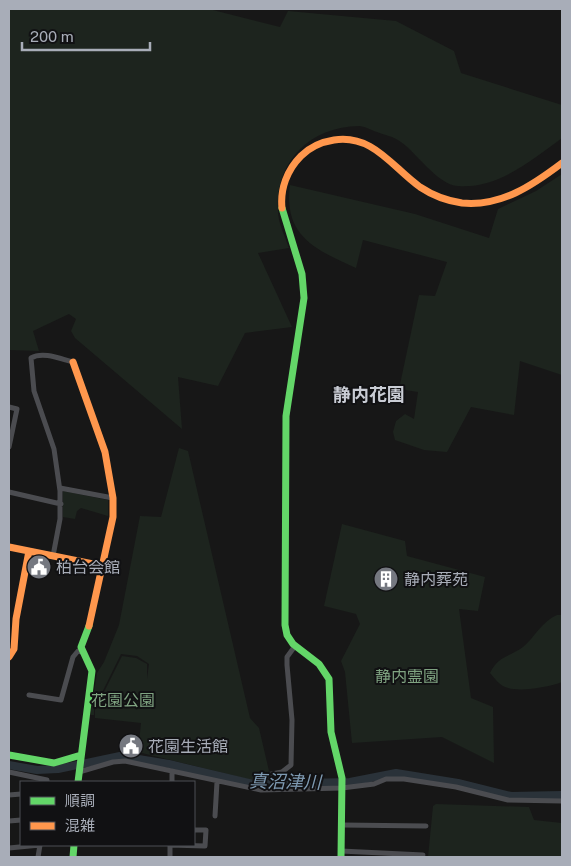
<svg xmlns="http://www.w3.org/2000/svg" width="571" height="866" viewBox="0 0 571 866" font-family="'Public Sans','Noto Sans JP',sans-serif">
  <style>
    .green { fill: #1d241e }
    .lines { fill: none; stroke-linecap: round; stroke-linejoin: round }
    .river { stroke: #2a3239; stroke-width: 8 }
    .street { stroke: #4b4c50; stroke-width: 5 }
    .fast { stroke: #63d668; stroke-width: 7 }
    .slow { stroke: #ff974d; stroke-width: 7 }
    .labels { text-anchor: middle; stroke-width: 4; stroke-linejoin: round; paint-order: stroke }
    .poi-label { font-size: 16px; fill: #a8adb8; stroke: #111113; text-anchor: start }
    .park-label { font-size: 16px; fill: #7fa381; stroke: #111113 }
    .neighbourhood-label { font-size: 18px; font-weight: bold; fill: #c9ccd4; stroke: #111113 }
    .water-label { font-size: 18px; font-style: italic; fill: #7f9bb3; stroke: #111113 }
  </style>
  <rect width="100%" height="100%" fill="#171717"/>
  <!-- green -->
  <path class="green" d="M9,9H209L280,27L288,11L396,21L454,51L461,73L562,105V138C532,160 498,189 458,186C437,185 415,150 398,140C392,136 384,135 377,132C371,130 364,126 359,126C309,127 275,162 278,211C278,223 285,236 289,248L258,253L292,327L245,333L218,386L178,377L182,429L75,338L71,331L76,319L69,314L33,331L39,351L9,350Z
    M562,174V375L520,361L514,415L471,407L447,452L424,450L395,440L393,432L396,421L405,414L414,419L418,392L399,389L419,295L435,296L447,262L363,240L356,268C316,250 283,236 290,185L415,214L489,238L498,209L536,191Z
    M179,448L188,451L250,718L259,728L269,771L260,782L138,752L141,723L95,718V710L122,656L136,658L147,664V679L149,664L137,656L121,654L94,709V715H90L97,673L104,662L119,625L140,516L161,517Z
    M63,491L108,500V516L81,508L77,511L75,519L63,517Z
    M342,524L405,541L407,556L485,577L478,611L459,609L471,698L493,707L494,763L442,737L352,743L345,672L341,661L360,624L356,614L324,606Z
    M557,615H562V682C549,687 522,692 508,688C500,686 495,679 490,673C498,656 509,657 523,647C535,637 542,621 557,615Z
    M436,804L529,807L534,820L562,823V857H428L433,806Z"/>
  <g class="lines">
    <!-- river -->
    <path class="river" d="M9,765L37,770L58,769L120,756L169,764L253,784L350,782L396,773L458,783L511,796L562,795"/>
    <!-- street -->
    <path class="street" d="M9,407L17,409L9,447
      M60,488L113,498
      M9,492L61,504
      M53,556L60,519V491L54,449L34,391L31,358C43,351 61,359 73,362
      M29,695L61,700L73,657L78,651L82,652
      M9,772L47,780V782
      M79,772L113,762L125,761L261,790L342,788L374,784L386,779H404L456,787L508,800L562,801
      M172,782V771
      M261,790L267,775L282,772L291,765L292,720L287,665V657L295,646
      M9,795L21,794
      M215,816L217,782
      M9,821L21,820
      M342,825L426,826
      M170,845L205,846L206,830H194
      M9,848L40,845
      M341,851L423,855
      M38,857L40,845
      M170,857V845"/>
    <!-- fast -->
    <path class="fast" d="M282,208L302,274L304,298L286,416L285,625L287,635L293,644L319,664L329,679L331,732L342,778L341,857
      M9,755L54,763L81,755
      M78,782L92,671L81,647L89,626
      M73,857L74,845"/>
    <!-- slow -->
    <path class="slow" d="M282,208C280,189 287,170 301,156C310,147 321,142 334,140C373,134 392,167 420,187C432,195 448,201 462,203C501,207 533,185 562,163
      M73,362L105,452L113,498V517L89,626
      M9,547L103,566
      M9,657L14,649L16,619L29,551"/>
  </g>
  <!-- icons -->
  <defs>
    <symbol id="civic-disc" viewBox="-11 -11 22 22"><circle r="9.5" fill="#757880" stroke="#111113"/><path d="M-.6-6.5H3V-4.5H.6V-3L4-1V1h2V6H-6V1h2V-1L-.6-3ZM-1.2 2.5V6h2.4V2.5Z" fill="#fff"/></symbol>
    <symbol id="building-disc" viewBox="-11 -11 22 22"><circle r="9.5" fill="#757880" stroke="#111113"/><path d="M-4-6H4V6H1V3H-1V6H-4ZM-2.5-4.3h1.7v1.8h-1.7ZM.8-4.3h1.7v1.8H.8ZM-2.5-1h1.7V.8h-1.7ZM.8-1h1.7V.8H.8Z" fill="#fff"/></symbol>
  </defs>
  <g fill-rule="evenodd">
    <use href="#civic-disc" x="25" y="553" width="28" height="28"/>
    <use href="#building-disc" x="372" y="565" width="28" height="28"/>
    <use href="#civic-disc" x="117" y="732" width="28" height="28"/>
  </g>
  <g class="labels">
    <!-- poi labels -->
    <g class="poi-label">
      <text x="56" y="573">柏台会館</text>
      <text x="404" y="585">静内葬苑</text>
      <text x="148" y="752">花園生活館</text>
    </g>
    <!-- park labels -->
    <g class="park-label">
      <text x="407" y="682">静内霊園</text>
      <text x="123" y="706">花園公園</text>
    </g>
    <!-- neighbourhood labels -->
    <g class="neighbourhood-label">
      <text x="369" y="401">静内花園</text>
    </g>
    <!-- water labels -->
    <g class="water-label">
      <text transform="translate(285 782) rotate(1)" y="6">真沼津川</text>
    </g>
  </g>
  <!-- border -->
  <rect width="571" height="866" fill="none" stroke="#a8adb8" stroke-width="20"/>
  <!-- legend -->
  <rect x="20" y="781" width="175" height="65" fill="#111113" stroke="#4d4f55"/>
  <rect x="30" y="797" width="25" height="8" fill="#63d668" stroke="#4d4f55"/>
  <text x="65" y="806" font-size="15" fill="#a8adb8">順調</text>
  <rect x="30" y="822" width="25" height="8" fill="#ff974d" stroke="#4d4f55"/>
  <text x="65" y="831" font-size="15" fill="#a8adb8">混雑</text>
  <!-- scale -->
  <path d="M22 42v8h128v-8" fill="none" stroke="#a8adb8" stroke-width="2.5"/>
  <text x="30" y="42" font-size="15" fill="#a8adb8" stroke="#111113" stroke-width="4" paint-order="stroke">200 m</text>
</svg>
